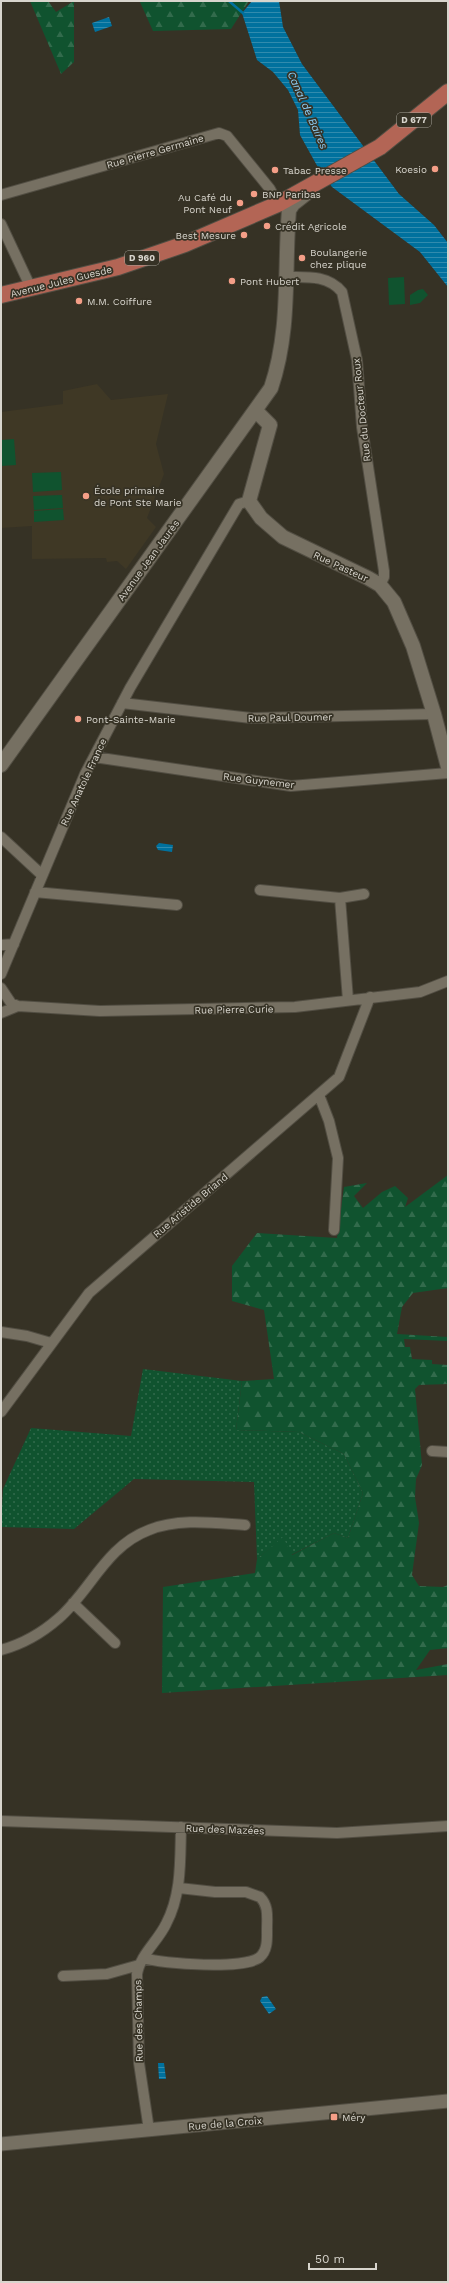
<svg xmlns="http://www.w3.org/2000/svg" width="449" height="2283" viewBox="0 0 449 2283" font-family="'Work Sans',sans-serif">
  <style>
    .built { fill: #3f3825 }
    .grass { fill: url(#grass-dots) }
    .forest { fill: url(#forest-firs) }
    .park { fill: #10532f }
    .water { fill: url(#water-rules) }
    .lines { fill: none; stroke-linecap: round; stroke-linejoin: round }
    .stream { stroke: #00719e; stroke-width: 2.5 }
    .minor-casing { stroke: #524e43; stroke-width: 12 }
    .tertiary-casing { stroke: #524e43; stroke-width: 15 }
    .secondary-casing { stroke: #524e43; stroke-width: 16 }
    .primary-casing { stroke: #524e43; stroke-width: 18 }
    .minor { stroke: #767062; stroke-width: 10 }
    .tertiary { stroke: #767062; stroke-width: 13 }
    .secondary { stroke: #767062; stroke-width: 14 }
    .primary { stroke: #b36555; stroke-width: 16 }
    .poi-dot { fill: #f49e87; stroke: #363225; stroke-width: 1.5 }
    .labels { text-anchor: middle; stroke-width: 3.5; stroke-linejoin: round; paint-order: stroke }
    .shield { fill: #363225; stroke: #a7a49b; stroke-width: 1 }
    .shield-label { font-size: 9px; font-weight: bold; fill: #d8d5cd }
    .street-label { font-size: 10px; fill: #d8d5cd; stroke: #363225 }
    .poi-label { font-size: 10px; fill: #d8d5cd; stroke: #363225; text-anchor: start }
    .water-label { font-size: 11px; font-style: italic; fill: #8bcaf0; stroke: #363225 }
  </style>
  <defs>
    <pattern id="grass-dots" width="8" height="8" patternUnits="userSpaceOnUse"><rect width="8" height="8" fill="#10532f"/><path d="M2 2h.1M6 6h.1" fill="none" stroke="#326b4c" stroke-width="1.8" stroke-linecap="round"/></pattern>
    <pattern id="forest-firs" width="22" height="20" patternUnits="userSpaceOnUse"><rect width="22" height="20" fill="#10532f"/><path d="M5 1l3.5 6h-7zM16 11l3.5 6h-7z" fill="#326b4c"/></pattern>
    <pattern id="water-rules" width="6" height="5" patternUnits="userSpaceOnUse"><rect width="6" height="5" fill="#00719e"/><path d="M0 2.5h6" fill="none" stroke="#318bae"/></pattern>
  </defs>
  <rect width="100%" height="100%" fill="#363225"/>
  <!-- built -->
  <path class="built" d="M97,384L111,400L168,394L156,444L164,474L147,518L156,527L126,569L117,561L107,562L106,558L32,559V526L1,528V412L63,404V391Z"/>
  <!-- grass -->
  <path class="grass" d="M143,1369L242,1381L236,1430L299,1432L344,1454L363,1493L348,1538L334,1533L291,1555L283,1538L257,1559L254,1482L134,1479L74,1529L1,1527L3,1489L31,1428L131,1436Z"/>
  <!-- forest -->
  <path class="forest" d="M30,1H48L56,12L74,1V62L61,74Z
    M249,1L231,29L153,31L140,2Z
    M448,1175V1288L413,1293L402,1307L397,1334L448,1337V1341L404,1339L405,1347H410L412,1359L432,1360V1364L448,1365V1384L419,1385L415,1389L422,1465L416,1479L415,1497L419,1523L412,1575L419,1586L443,1587L448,1585V1648L430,1650L416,1670L448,1664V1675L162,1693L163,1587L255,1573L257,1559L283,1537L292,1555L334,1533L348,1538L363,1493L344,1454L299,1432L236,1430L242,1381L274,1379L264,1310L232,1301V1266L257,1233L337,1238L344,1187L367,1183L354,1196L363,1208L382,1192L395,1186L408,1198L405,1207Z"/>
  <!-- park -->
  <path class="park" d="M404,277L405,304L389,305L388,278Z
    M423,289L428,295L420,303L410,305V295L418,290Z
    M14,439L16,465L1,466V440Z
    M61,472L62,490L33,492L32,473Z
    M62,495L63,508L34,510L33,496Z
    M63,509L64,520L34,522V511Z"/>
  <!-- water -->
  <path class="water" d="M252,1H279L283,27L302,64L399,194L434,225L448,243V287L420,252L332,187L320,171L300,135L298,110L288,90L273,72L257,60L242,13Z
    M109,17L112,26L95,32L92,23Z
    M159,843L173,845L172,852L158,850L156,846Z
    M267,1996L276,2009L269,2014L260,2001L262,1997Z
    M158,2063H164L166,2079H159Z"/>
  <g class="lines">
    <!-- stream -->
    <path class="stream" d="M229,1L244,14"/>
    <defs>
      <path id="minor" d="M1,195L219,133L227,136L270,189L278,204
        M1,224L31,288
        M288,277C307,277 328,275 342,292L357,360L362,427L384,571V577L380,585
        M122,703L251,718L434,714
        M94,757L291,786L448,773
        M1,837L42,875
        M260,890L340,898L348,1000
        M35,892L177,905
        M340,898L364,894
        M1,945L14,944
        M1,974L85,774L130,688L239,504L249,501
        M1,988L11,1003L18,1006L100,1011L295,1007L420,992L448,981
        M1,1013L18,1006
        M319,1095L329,1121L338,1158L334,1230
        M1,1332L27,1336L51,1343
        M1,1412L89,1293L339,1077L370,997
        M432,1451L448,1452
        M73,1603L115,1643
        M1,1650C23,1644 42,1633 59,1618C91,1590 106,1546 149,1530C179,1518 214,1523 245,1525
        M1,1821L337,1833L448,1826
        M143,1958C163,1964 246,1970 260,1957C268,1950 267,1938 267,1929C267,1917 269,1906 260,1897L246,1892H215L179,1888
        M63,1976L107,1974L139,1965
        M149,2130L139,2063L137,1974C140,1955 158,1941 166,1924C182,1894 180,1860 181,1827"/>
      <path id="tertiary" d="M1,2144L448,2101"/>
      <path id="secondary" d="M256,411L270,425L249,501L261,518L283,537L368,578L380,585L394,602L413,646L434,714L448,767
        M1,765L271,388C291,329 284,270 289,210L293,204L307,193"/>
      <path id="primary" d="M1,295L118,267L185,244L278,204L380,147L448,92"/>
    </defs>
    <!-- minor casing -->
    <use href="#minor" class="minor-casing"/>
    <!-- tertiary casing -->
    <use href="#tertiary" class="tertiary-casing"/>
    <!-- secondary casing -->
    <use href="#secondary" class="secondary-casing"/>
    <!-- primary casing -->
    <use href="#primary" class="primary-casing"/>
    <!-- minor -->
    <use href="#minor" class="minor"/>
    <!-- tertiary -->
    <use href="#tertiary" class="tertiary"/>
    <!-- secondary -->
    <use href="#secondary" class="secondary"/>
    <!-- primary -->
    <use href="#primary" class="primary"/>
  </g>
  <!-- markers -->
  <g class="poi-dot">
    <circle cx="435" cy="169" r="4"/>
    <circle cx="275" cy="170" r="4"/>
    <circle cx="254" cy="194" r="4"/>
    <circle cx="240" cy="203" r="4"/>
    <circle cx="267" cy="226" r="4"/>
    <circle cx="244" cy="235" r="4"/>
    <circle cx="302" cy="258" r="4"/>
    <circle cx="232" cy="281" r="4"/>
    <circle cx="79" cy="301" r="4"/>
    <circle cx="86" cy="496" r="4"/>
    <circle cx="78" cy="719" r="4"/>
    <rect x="330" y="2113" width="8" height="8" rx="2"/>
  </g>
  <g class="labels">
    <!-- shield labels -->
    <g class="shield">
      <rect x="397" y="113" width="34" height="14" rx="3"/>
      <rect x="125" y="251" width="34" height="14" rx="3"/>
    </g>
    <g class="shield-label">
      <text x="414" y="123">D 677</text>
      <text x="142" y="261">D 960</text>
    </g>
    <!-- street labels -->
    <g class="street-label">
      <text transform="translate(155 151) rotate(-16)" y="4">Rue Pierre Germaine</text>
      <text transform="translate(61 281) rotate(-14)" y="4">Avenue Jules Guesde</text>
      <text transform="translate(361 410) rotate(-96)" y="4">Rue du Docteur Roux</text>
      <text transform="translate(148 560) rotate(-54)" y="4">Avenue Jean Jaurès</text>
      <text transform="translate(341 566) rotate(25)" y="4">Rue Pasteur</text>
      <text transform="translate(290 717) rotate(-1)" y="4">Rue Paul Doumer</text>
      <text transform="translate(259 780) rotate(7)" y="4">Rue Guynemer</text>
      <text transform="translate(83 782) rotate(-65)" y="4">Rue Anatole France</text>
      <text transform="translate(234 1009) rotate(-1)" y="4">Rue Pierre Curie</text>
      <text transform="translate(190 1205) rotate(-40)" y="4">Rue Aristide Briand</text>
      <text transform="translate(225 1829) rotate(2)" y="4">Rue des Mazées</text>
      <text transform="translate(138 2021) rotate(-91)" y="4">Rue des Champs</text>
      <text transform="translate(225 2123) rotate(-5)" y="4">Rue de la Croix</text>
    </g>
    <!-- poi labels -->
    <g class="poi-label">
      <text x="427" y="173" text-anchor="end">Koesio</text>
      <text x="283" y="174">Tabac Presse</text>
      <text x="262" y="198">BNP Paribas</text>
      <text x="232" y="201" text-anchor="end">Au Café du<tspan x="232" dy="12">Pont Neuf</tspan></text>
      <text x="275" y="230">Crédit Agricole</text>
      <text x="236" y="239" text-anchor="end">Best Mesure</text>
      <text x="310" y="256">Boulangerie<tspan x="310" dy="12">chez plique</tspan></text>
      <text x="240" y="285">Pont Hubert</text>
      <text x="87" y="305">M.M. Coiffure</text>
      <text x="94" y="494">École primaire<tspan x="94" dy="12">de Pont Ste Marie</tspan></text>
      <text x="86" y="723">Pont-Sainte-Marie</text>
      <text x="342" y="2121">Méry</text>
    </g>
    <!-- water labels -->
    <g class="water-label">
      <text transform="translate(308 110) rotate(66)" y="4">Canal de Baires</text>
    </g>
  </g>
  <!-- border -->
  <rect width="449" height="2283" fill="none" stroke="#d8d5cd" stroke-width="4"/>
  <!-- scale -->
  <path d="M309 2263v6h67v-6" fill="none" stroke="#d8d5cd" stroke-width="2"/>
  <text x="315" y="2263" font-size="12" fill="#d8d5cd" stroke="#363225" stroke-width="3" paint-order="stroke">50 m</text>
</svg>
